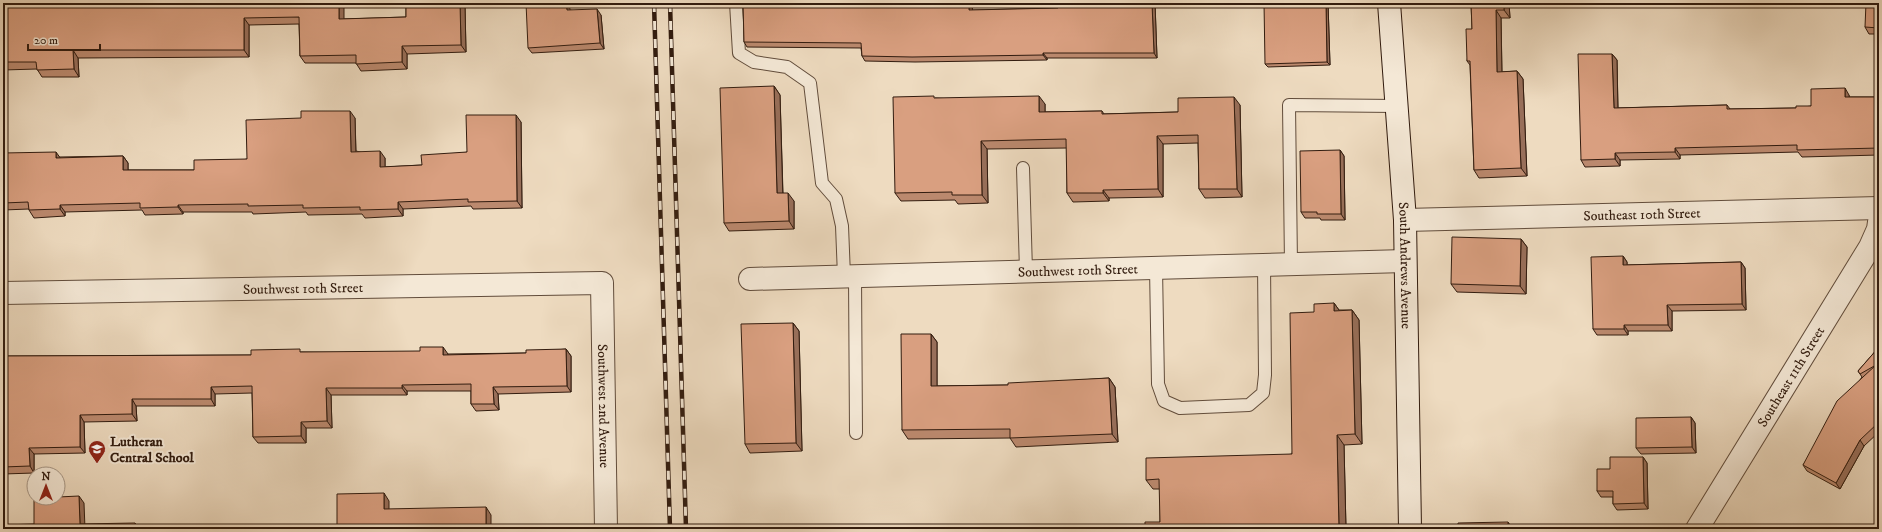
<svg xmlns="http://www.w3.org/2000/svg" width="1882" height="532" viewBox="0 0 1882 532" font-family="'IM FELL DW Pica',serif">
  <style>
    .lines { fill: none; stroke-linecap: round; stroke-linejoin: round }
    .service-casing { stroke: #614c3b; stroke-width: 14 }
    .minor-casing { stroke: #614c3b; stroke-width: 24 }
    .secondary-casing { stroke: #321c0f; stroke-width: 24 }
    .service { stroke: #f4e8d6; stroke-width: 12 }
    .minor { stroke: #f4e8d6; stroke-width: 22 }
    .secondary { stroke: #f4e8d6; stroke-width: 22 }
    .rail-casing { stroke: #321c0f; stroke-width: 4.5 }
    .rail { stroke: #f4e8d6; stroke-width: 3; stroke-dasharray: 9; stroke-linecap: butt }
    .wall { fill: #bb896e; stroke: #321c0f }
    .shaded-wall { fill: #986f5a; stroke: #321c0f }
    .building { fill: #d99f80; stroke: #321c0f }
    .labels { text-anchor: middle; stroke-width: 4; stroke-linejoin: round; paint-order: stroke }
    .street-label { font-size: 14px; fill: #321c0f; stroke: #f4e8d6 }
    .poi-label { font-size: 14px; font-weight: bold; fill: #321c0f; stroke: #f4e8d6; text-anchor: start }
  </style>
  <rect width="100%" height="100%" fill="#eedbc0"/>
  <filter id="stains"><feTurbulence type="fractalNoise" baseFrequency=".005" numOctaves="4"/><feColorMatrix values="0 0 0 0 .2 0 0 0 0 .09 0 0 0 0 .02 0 0 0 .5 -.17"/></filter>
  <radialGradient id="worn" r=".72"><stop offset=".6" stop-color="#630" stop-opacity="0"/><stop offset="1" stop-color="#630" stop-opacity=".3"/></radialGradient>
  <g class="lines">
    <defs>
      <path id="service" d="M736,3L739,53L754,62L787,67L810,83L822,183L836,199L842,226L844,276
        M1023,168L1026,271
        M1291,264L1289,105L1397,106
        M1156,268L1158,384L1164,401L1180,408L1249,405L1263,393L1265,375L1264,264
        M855,276L856,433"/>
      <g id="minor">
        <path id="s1" d="M1405,220L1879,208"/>
        <path id="s2" d="M750,279L1405,261"/>
        <path id="s3" d="M3,293L602,283L606,529"/>
        <path id="s4" d="M1697,529L1870,247L1878,229L1879,222"/>
      </g>
      <g id="secondary">
        <path id="s5" d="M1389,3L1405,220L1410,529"/>
      </g>
    </defs>
    <!-- service casing -->
    <use href="#service" class="service-casing"/>
    <!-- minor casing -->
    <use href="#minor" class="minor-casing"/>
    <!-- secondary casing -->
    <use href="#secondary" class="secondary-casing"/>
    <!-- service -->
    <use href="#service" class="service"/>
    <!-- minor -->
    <use href="#minor" class="minor"/>
    <!-- secondary -->
    <use href="#secondary" class="secondary"/>
    <defs>
      <path id="rail" d="M654,3L670,529
        M670,3L686,529"/>
    </defs>
    <!-- rail casing -->
    <use href="#rail" class="rail-casing"/>
    <!-- rail -->
    <use href="#rail" class="rail"/>
  </g>
  <!-- wall -->
  <path class="wall" d="M3,3L344,19L406,17V3H516V4L465,6L466,52L407,54V69L361,71L356,63H305L300,56L299,24L249,25V57L78,58L79,77H42L37,69L3,70Z
    M743,3H972V10L1058,8V3H1155L1157,58H1047V60L915,62L865,61L862,56L861,48L747,47L744,42Z
    M1328,3L1330,65L1268,67L1265,64Z
    M1471,3H1509L1510,18H1501L1502,72L1517,71L1523,79L1527,176L1479,178L1474,170L1470,65L1467,61L1472,29Z
    M1879,3V34H1869L1865,27Z
    M570,10L601,15L604,49L532,53L528,48Z
    M1612,54L1617,60L1618,108L1727,105L1730,109L1796,108L1811,106L1849,95V97H1879V155L1802,157L1798,152L1680,155V159L1620,160V166L1585,167L1581,160Z
    M774,86L780,95L783,193L794,201V229L729,231L724,223Z
    M935,98L1045,104V112L1102,111L1104,114L1178,112L1240,105L1242,197L1205,198L1199,189L1198,143L1163,144V197L1109,198V201L1073,202L1067,193V148L987,149L988,203L958,204L955,200L901,201L895,193Z
    M355,118L356,151L385,158V167L422,165L467,152L521,122L522,208L473,209L471,206L403,209V216L365,218L362,214L308,215L306,212L253,214L252,212H183V214L145,215L142,210L65,212V216L34,218L29,210V209L3,210V153L60,157L123,156L128,163V170H194L247,159Z
    M1340,150L1344,156L1345,220H1321L1320,218H1305L1301,212Z
    M1521,239L1527,247L1526,294L1457,292L1451,284Z
    M1623,256L1627,262V265L1741,262L1745,268L1746,310L1672,311V331H1628V335H1597L1593,329Z
    M1334,303L1339,310H1352L1359,320L1362,444L1344,445L1346,529H1145L1160,522V489H1153L1146,480L1292,454L1314,312Z
    M793,323L799,331L802,451L750,453L745,444Z
    M931,334L937,342V386L1008,385L1109,378L1115,387L1118,442L1016,447L1010,438L908,439L902,430Z
    M1879,347V432L1864,446L1840,489L1807,471L1803,465L1862,377L1858,371Z
    M566,349L571,356V392L498,394L499,410L476,411L471,404V391H407V395H331L332,428H306V443H258L253,437L252,393L215,394V406H136L137,421L84,422L85,453L34,454V473L3,474V356L251,355L302,352L448,354L526,353Z
    M1691,417L1695,423L1696,453L1641,454L1636,448Z
    M1643,457L1647,463L1648,509L1617,510L1613,504V497H1601L1597,491L1610,469Z"/>
  <!-- shaded-wall -->
  <path class="shaded-wall" d="M339,3H344V26L339,19Z
    M460,3H463L465,6L466,52L461,45Z
    M566,3H569L571,16L567,10Z
    M969,3H972L973,15L969,10Z
    M1152,3H1155L1157,58L1154,53Z
    M1326,3H1328L1330,65L1327,62Z
    M1504,3H1509L1510,18L1504,10Z
    M597,9L601,15L604,49L600,43Z
    M1496,10L1501,18L1502,80L1497,72Z
    M244,18L249,25V57L244,50Z
    M402,46L407,54V69L402,62Z
    M73,50L78,58L79,77L74,69Z
    M1043,53L1047,58V60L1043,55Z
    M1612,54L1617,60L1618,114L1614,108Z
    M1517,71L1523,79L1527,176L1521,168Z
    M774,86L780,95L783,202L777,193Z
    M1845,88L1849,95L1850,104L1845,97Z
    M1039,96L1045,104V120L1039,112Z
    M1234,97L1240,105L1242,197L1237,189Z
    M350,111L355,118L356,159L351,152Z
    M516,115L521,122L522,208L517,201Z
    M1157,136L1163,144V197L1158,189Z
    M981,141L987,149L988,203L982,195Z
    M1675,148L1680,155V159L1675,152Z
    M1340,150L1344,156L1345,220L1341,214Z
    M380,151L385,158V174L380,167Z
    M56,152L61,159L56,158Z
    M1615,153L1620,160V166L1615,159Z
    M123,156L128,163V178L123,170Z
    M1103,190L1109,198V201L1103,193Z
    M788,193L794,201V229L789,221Z
    M398,202L403,209V216L398,209Z
    M60,205L65,212V216L60,209Z
    M178,205L183,212V214L178,207Z
    M1521,239L1527,247L1526,294L1520,286Z
    M1623,256L1627,262V271L1623,265Z
    M1741,262L1745,268L1746,310L1742,304Z
    M1334,303L1341,313L1334,311Z
    M1667,305L1672,311V331L1668,325Z
    M1352,310L1359,320L1362,444L1355,434Z
    M793,323L799,331L802,451L796,443Z
    M1624,325L1628,331V335L1624,329Z
    M931,334L937,342V394L931,386Z
    M443,347L448,354V361L443,355Z
    M566,349L571,356V392L567,386Z
    M1109,378L1115,387L1118,442L1112,434Z
    M402,385L407,391V395L402,388Z
    M211,387L215,394V406L211,399Z
    M493,387L498,394L499,410L494,404Z
    M326,388L331,395L332,428L327,421Z
    M132,399L136,406L137,421L132,414Z
    M80,415L84,422L85,453L80,447Z
    M1691,417L1695,423L1696,453L1692,447Z
    M301,422L306,428V443L301,436Z
    M1337,435L1344,445L1346,529H1339Z
    M1860,440L1864,446L1840,489L1836,483Z
    M29,448L34,454V473L30,466Z
    M1643,457L1647,463L1648,509L1644,503Z
    M384,493L389,501V516L384,509Z
    M79,496L84,503L85,529L80,524Z
    M486,507L491,515V529H486Z
    M1508,522L1513,529H1508Z
    M135,523L139,529H135Z"/>
  <!-- building -->
  <path class="building" d="M3,3H339V19L406,17V3H460L461,45L402,46V62L356,64V55L300,56L299,17L244,18V50H73L74,69L37,70L36,62H3Z
    M526,3H566L567,10L597,9L600,43L528,48Z
    M743,3H969V10L1058,8V3H1152L1154,53H1043V55L912,57L862,56L861,43L744,42Z
    M1264,3H1326L1327,62L1265,64Z
    M1471,3H1504V10H1496L1497,72L1517,71L1521,168L1474,170L1470,61H1467L1466,29H1472Z
    M1866,3H1879V28L1865,27Z
    M1578,54H1612L1614,108L1727,105V109L1796,108V106H1811V89L1845,88V97H1879V148L1797,150V145L1675,148V152L1615,153V159L1581,160Z
    M774,86L777,193H788L789,221L724,223L720,88Z
    M934,96V98L1039,96V112L1102,111V114L1178,112V98L1234,97L1237,189H1199L1198,135L1157,136L1158,189L1103,190V193H1067L1066,139L981,141L982,195H952V192L895,193L893,97Z
    M301,111H350L351,152L380,151V167L422,165L421,155L467,152L466,115H516L517,201L468,202V199L398,202V209L360,210V207L303,208V205L248,206V204L178,205V207L140,208V203L60,205V209L29,210L28,202L3,203V153L56,152V158L123,156V170H194V160L247,159L246,120L301,118Z
    M1340,150L1341,214H1317V212H1301L1300,151Z
    M1452,237L1521,239L1520,286L1451,284Z
    M1623,256V265L1741,262L1742,304L1667,305L1668,325H1624V329H1593L1591,257Z
    M1334,303V311L1352,310L1355,434L1337,435L1339,529H1145V522H1160L1159,479L1146,480V458L1292,454L1290,313L1314,312V304Z
    M793,323L796,443L745,444L741,324Z
    M901,334H931V386L1008,385V383L1109,378L1112,434L1010,438V429L902,430Z
    M420,347H443V355L526,353V350L566,349L567,386L493,387L494,404H471V384L402,385V388H326L327,421L301,422V436L253,437L252,386L211,387V399H132V414L80,415V447L29,448L30,466L3,467V356L251,355V350L300,349V352L420,351Z
    M1879,347V422L1860,440L1836,483L1803,465L1837,401L1876,365L1860,374L1858,371Z
    M1691,417L1692,447L1636,448V418Z
    M1610,457H1643L1644,503L1613,504V491H1597V469H1610Z
    M384,493V509L486,507V529H337V494Z
    M79,496L80,524L135,523V529H3V525L34,524V497V498H58V497Z
    M1508,522V529H1458V523Z"/>
  <!-- icons -->
  <defs>
    <symbol id="school-pin" viewBox="-11 -11 22 30"><path d="M0 17L-7.5 6A9.5 9.5 0 1 1 7.5 6Z" fill="#8f2418" stroke="#f4e8d6"/><path d="M0-5L7-2L0 1L-7-2ZM-4 1L0 2.5L4 1V4Q0 6-4 4Z" fill="#fff"/></symbol>
  </defs>
  <g fill-rule="evenodd">
    <use href="#school-pin" x="87" y="439" width="20" height="27"/>
  </g>
  <g class="labels">
    <!-- street labels -->
    <g class="street-label">
      <text dy="5" stroke="none"><textPath href="#s1" startOffset="237">Southeast 10th Street</textPath></text>
      <text dy="5" stroke="none"><textPath href="#s5" startOffset="263">South Andrews Avenue</textPath></text>
      <text dy="5" stroke="none"><textPath href="#s2" startOffset="328">Southwest 10th Street</textPath></text>
      <text dy="5" stroke="none"><textPath href="#s3" startOffset="300">Southwest 10th Street</textPath></text>
      <text dy="5" stroke="none"><textPath href="#s4" startOffset="179">Southeast 11th Street</textPath></text>
      <text dy="5" stroke="none"><textPath href="#s3" startOffset="722">Southwest 2nd Avenue</textPath></text>
    </g>
    <!-- poi labels -->
    <g class="poi-label">
      <text x="110" y="446">Lutheran<tspan x="110" dy="16">Central School</tspan></text>
    </g>
  </g>
  <!-- margin -->
  <rect width="1882" height="532" fill="none" stroke="#eedbc0" stroke-width="16"/>
  <rect x="4" y="4" width="1874" height="524" fill="none" stroke="#321c0f" stroke-width="2"/>
  <rect x="8" y="8" width="1866" height="516" fill="none" stroke="#321c0f"/>
  <!-- north arrow -->
  <g transform="translate(46 486)"><circle r="19" fill="#f4e8d6" stroke="#a69686"/>
  <path d="M0-3L7 15L0 10L-7 15Z" fill="#8f2418"/>
  <text y="-6" font-size="11" font-weight="bold" text-anchor="middle" fill="#321c0f">N</text>
  </g>
  <!-- scale -->
  <path d="M28 44v6h72v-6" fill="none" stroke="#321c0f" stroke-width="2"/>
  <text x="34" y="44" font-size="12" fill="#321c0f" stroke="#f4e8d6" stroke-width="3" paint-order="stroke">20 m</text>
  <rect width="100%" height="100%" filter="url(#stains)"/>
  <rect width="100%" height="100%" fill="url(#worn)"/>
</svg>
